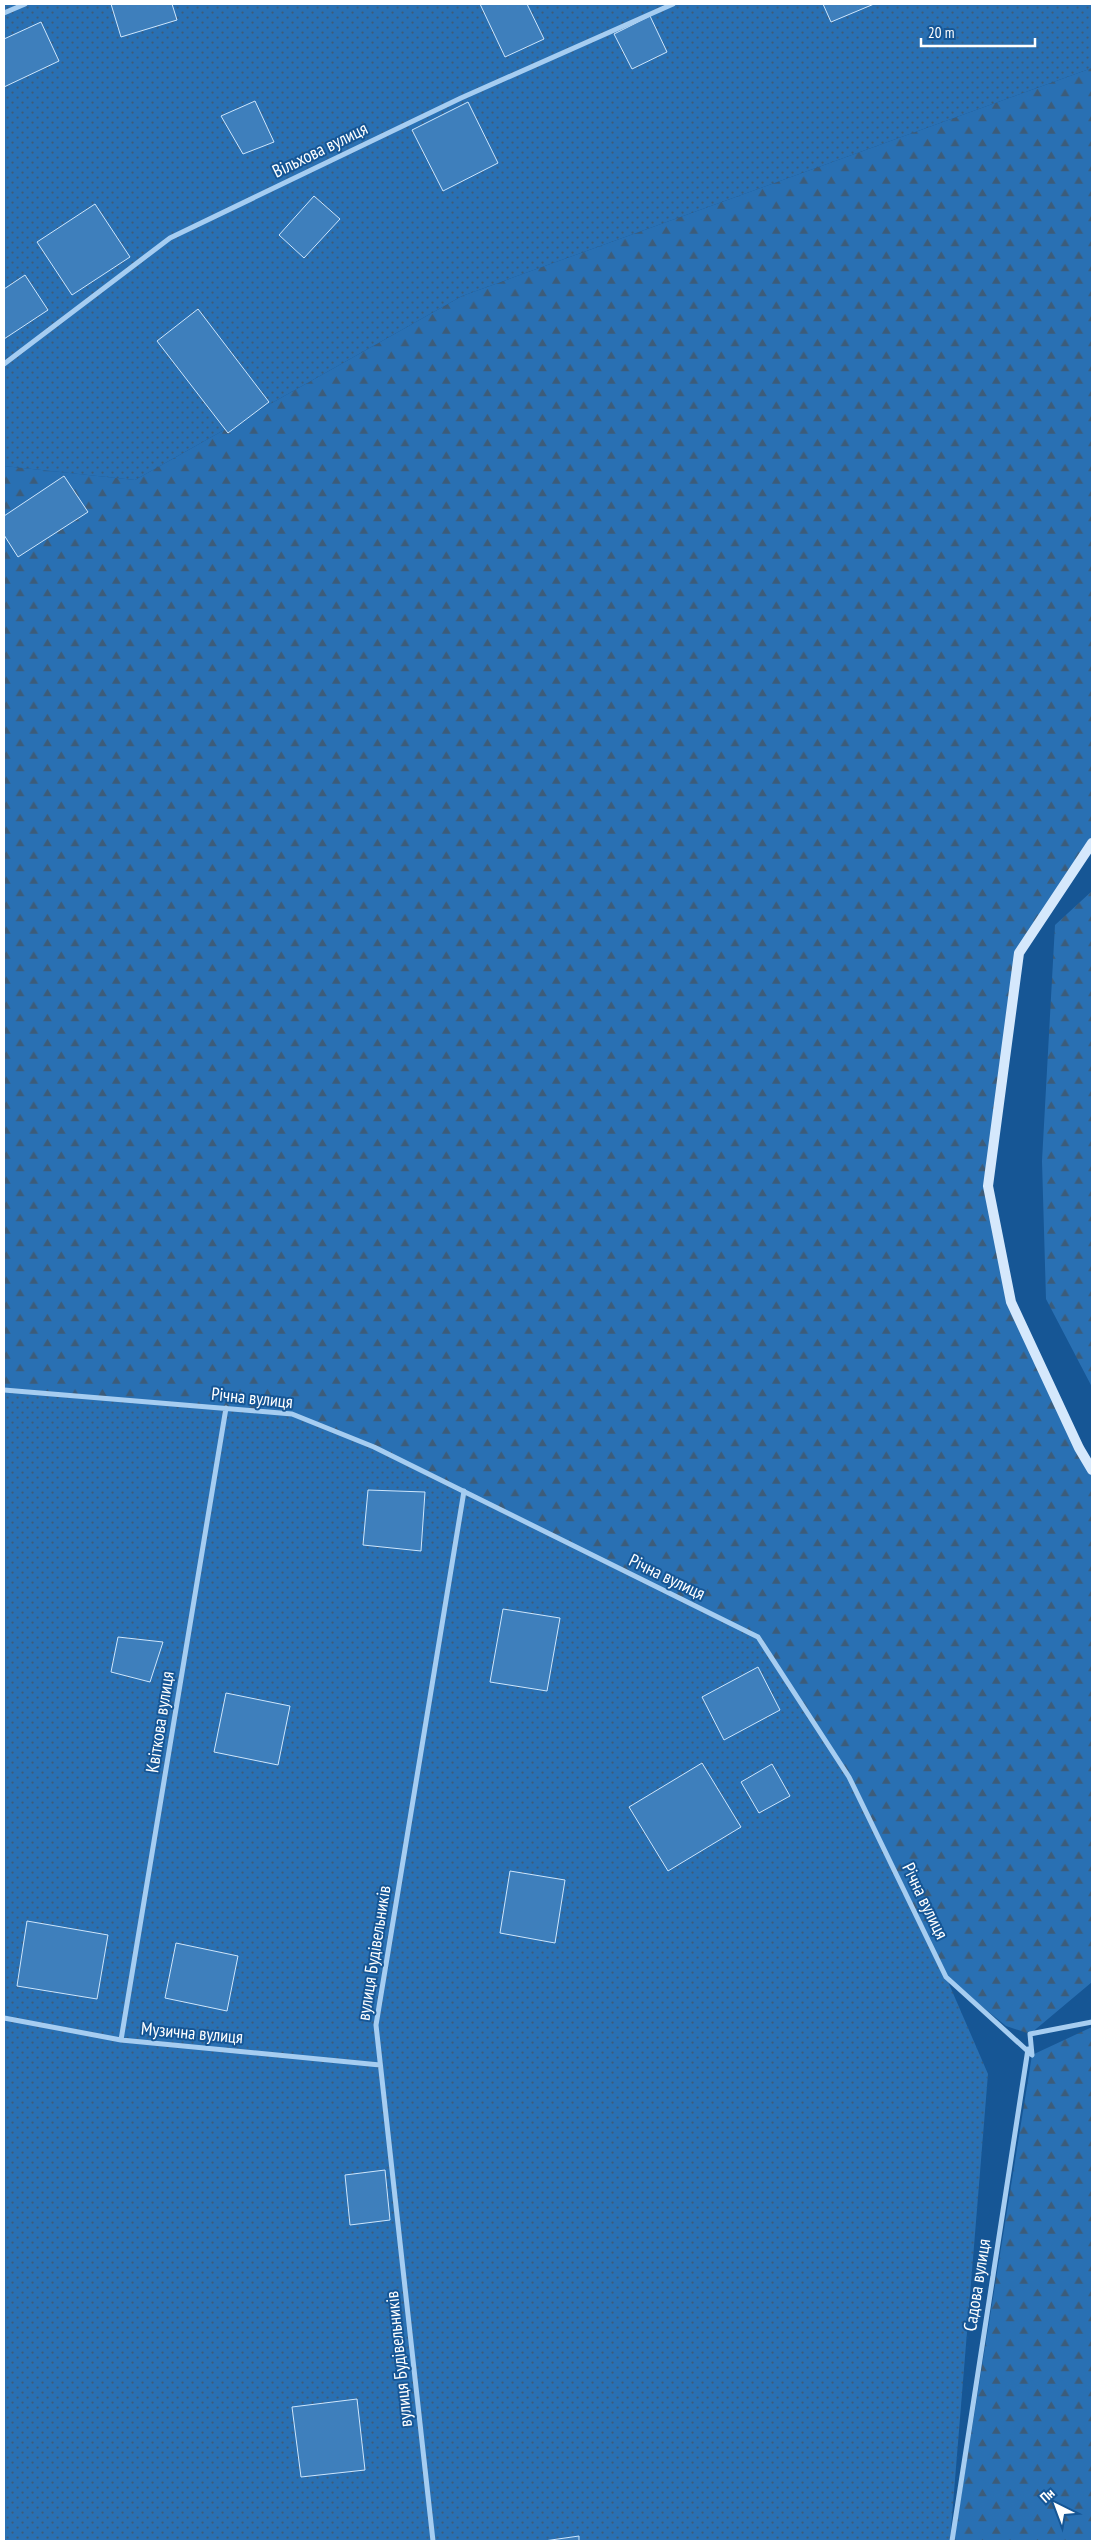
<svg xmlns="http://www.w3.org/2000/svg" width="1096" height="2545" viewBox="0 0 1096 2545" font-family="'PT Sans Narrow',sans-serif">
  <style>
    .forest { fill: url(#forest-firs) }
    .garden { fill: url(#garden-dots) }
    .building { fill: #3e7fbc; stroke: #cee6fc }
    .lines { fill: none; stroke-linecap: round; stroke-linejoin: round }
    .street { stroke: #a6cdf1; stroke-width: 5 }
    .secondary { stroke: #d5e8fc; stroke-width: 10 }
    .labels { text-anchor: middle; stroke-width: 4; stroke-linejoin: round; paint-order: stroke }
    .street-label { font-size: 18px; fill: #fff; stroke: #165695 }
  </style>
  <defs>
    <pattern id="forest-firs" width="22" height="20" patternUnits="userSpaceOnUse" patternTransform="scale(1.25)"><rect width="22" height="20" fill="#2970b3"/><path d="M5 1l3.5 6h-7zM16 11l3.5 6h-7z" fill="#3c5c7a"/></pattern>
    <pattern id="garden-dots" width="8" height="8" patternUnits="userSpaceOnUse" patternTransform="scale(1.25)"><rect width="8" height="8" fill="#2970b3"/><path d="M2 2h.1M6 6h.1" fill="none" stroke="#3c5c7a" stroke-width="1.8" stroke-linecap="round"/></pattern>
  </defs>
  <rect width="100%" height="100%" fill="#165695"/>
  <!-- forest -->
  <path class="forest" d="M1092,68V843L1019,953L988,1186L1011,1302L1092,1470V1982L1030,2034L1006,2026L946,1977L4,1390V466L135,480L462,296Z
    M1092,891V1387L1046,1299L1042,1161L1055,925Z
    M1092,2027V2541H954L1032,2055Z"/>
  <!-- garden -->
  <path class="garden" d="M4,4H1092V68L462,296L135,480L4,466Z
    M4,1390L292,1414L374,1447L758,1637L849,1777L946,1977L988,2074L950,2541H4Z"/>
  <!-- building -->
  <path class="building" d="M111,4H172L177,20L121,37Z
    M480,4H527L544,39L505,57Z
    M823,4H874L831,22Z
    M650,16L667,52L632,69L614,34Z
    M41,22L59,61L4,87V39Z
    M255,101L274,142L243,154L221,116Z
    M468,102L498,163L443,191L412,130Z
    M314,196L340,219L304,258L279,235Z
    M95,204L130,257L72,295L37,242Z
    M25,275L48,310L4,339V289Z
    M198,309L269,402L228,433L157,341Z
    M64,476L88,512L18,557L4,535V516Z
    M368,1490L425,1492L421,1551L363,1545Z
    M503,1609L560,1618L547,1691L490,1682Z
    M118,1637L163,1642L150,1682L111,1672Z
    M758,1667L780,1710L724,1740L702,1697Z
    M226,1693L290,1706L278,1765L214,1752Z
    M702,1763L741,1827L668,1871L629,1807Z
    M772,1764L790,1796L759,1813L741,1782Z
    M510,1871L565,1880L555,1943L500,1933Z
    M27,1921L108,1935L97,1999L17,1986Z
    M176,1943L238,1956L227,2011L165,1998Z
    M385,2170L390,2220L350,2225L345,2175Z
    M357,2399L365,2470L301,2477L292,2407Z
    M579,2536V2541H544Z"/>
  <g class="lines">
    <!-- street -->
    <path class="street" d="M4,13L25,4
      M4,364L170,238L461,98L673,4
      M4,1390L292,1414L374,1447L758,1637L849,1777L946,1977L1032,2055L1030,2034L1092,2022
      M4,2018L121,2040L380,2065
      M121,2040L226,1408
      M433,2541L376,2025L464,1491
      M952,2541L1028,2049"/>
    <!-- secondary -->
    <path class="secondary" d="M1092,843L1019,953L988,1186L1011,1302L1079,1448L1092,1470"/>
  </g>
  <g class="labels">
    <!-- street labels -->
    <g class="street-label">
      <text transform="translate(320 150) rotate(-26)" y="6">Вільхова вулиця</text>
      <text transform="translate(252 1398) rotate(6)" y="6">Річна вулиця</text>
      <text transform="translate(667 1577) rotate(26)" y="6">Річна вулиця</text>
      <text transform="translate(160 1722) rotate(-81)" y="6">Квіткова вулиця</text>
      <text transform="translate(925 1901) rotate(64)" y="6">Річна вулиця</text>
      <text transform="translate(374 1953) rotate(-81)" y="6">вулиця Будівельників</text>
      <text transform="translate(192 2033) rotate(5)" y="6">Музична вулиця</text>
      <text transform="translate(977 2285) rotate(-81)" y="6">Садова вулиця</text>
      <text transform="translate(399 2359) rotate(-96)" y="6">вулиця Будівельників</text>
    </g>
  </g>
  <!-- border -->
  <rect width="1096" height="2545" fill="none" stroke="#ffffff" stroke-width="10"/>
  <!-- north arrow -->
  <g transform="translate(1056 2505) rotate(318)" stroke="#165695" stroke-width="4" paint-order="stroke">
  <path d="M0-4L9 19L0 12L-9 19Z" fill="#ffffff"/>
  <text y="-8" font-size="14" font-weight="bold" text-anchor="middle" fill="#ffffff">Пн</text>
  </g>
  <!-- scale -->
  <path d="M921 38v8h114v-8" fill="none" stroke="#ffffff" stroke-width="2.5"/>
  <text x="928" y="38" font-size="15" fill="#ffffff" stroke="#165695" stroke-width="4" paint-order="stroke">20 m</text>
</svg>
